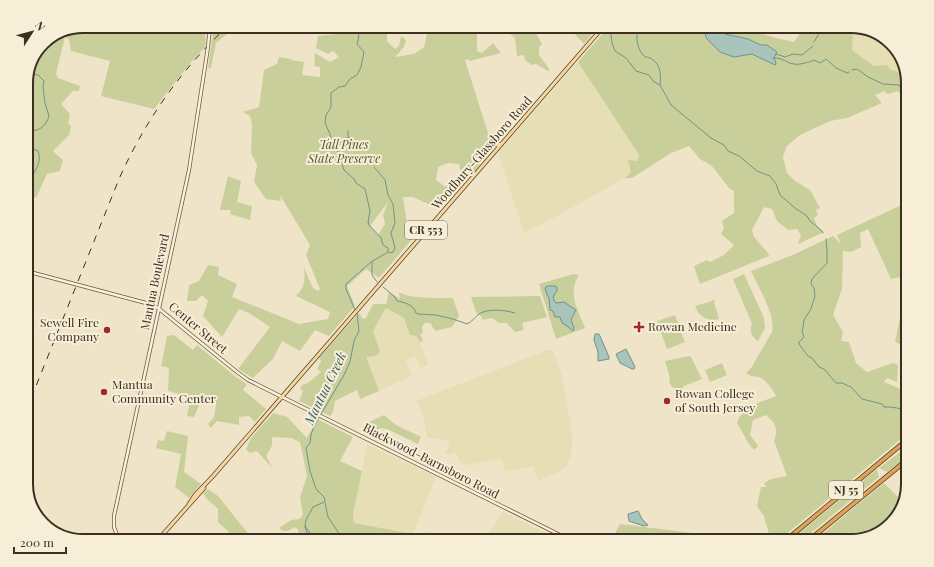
<svg xmlns="http://www.w3.org/2000/svg" width="934" height="567" viewBox="0 0 934 567" font-family="'Playfair Display',serif">
  <style>
    .farmland { fill: #e6deb5 }
    .green { fill: #c9cf9b; fill-rule: evenodd }
    .water { fill: #a9c4bc; stroke: #6f938a }
    .lines { fill: none; stroke-linecap: round; stroke-linejoin: round }
    .stream { stroke: #6f938a; stroke-width: 1 }
    .secondary-casing { stroke: #6f573f; stroke-width: 4 }
    .primary-casing { stroke: #5b4430; stroke-width: 4.5 }
    .highway-casing { stroke: #5b4430; stroke-width: 5 }
    .secondary { stroke: #faf1dc; stroke-width: 2.5 }
    .primary { stroke: #f3d9a0; stroke-width: 3 }
    .highway { stroke: #e0a458; stroke-width: 3.5 }
    .rail { stroke: #3d2e20; stroke-width: 1; stroke-dasharray: 7 7; stroke-linecap: butt }
    .secondary-bridge-casing { stroke: #6f573f; stroke-width: 4; stroke-linecap: butt }
    .secondary-bridge { stroke: #faf1dc; stroke-width: 2.5 }
    .poi-dot { fill: #9e2a2b; stroke: #f7eed8; stroke-width: 1.5 }
    .labels { text-anchor: middle; stroke-width: 4; stroke-linejoin: round; paint-order: stroke }
    .shield { fill: #f7eed8; stroke: #756857; stroke-width: 1 }
    .shield-label { font-size: 11px; font-weight: bold; fill: #3d2e20 }
    .park-label { font-size: 12px; font-style: italic; fill: #4d5a26; stroke: #f7eed8 }
    .street-label { font-size: 12px; fill: #3d2e20; stroke: #f7eed8 }
    .poi-label { font-size: 12px; fill: #3d2e20; stroke: #f7eed8; text-anchor: start }
    .water-label { font-size: 13px; font-style: italic; fill: #2f5d5a; stroke: #f7eed8 }
    .rim { fill: none; stroke: #3d2e20; stroke-width: 2 }
  </style>
  <rect width="100%" height="100%" fill="#f0e4c8"/>
  <!-- farmland -->
  <path class="farmland" d="M851,26L880,34L900,54L906,73L905,75L891,70L887,65L874,66L852,50L853,37L849,27Z
    M578,62L639,155L631,172L625,178L566,211L524,233L498,152Z
    M387,308L404,318L410,335L416,336L420,342L428,365L420,368L416,357L406,360L412,376L379,391L365,357L375,356L373,331Z
    M547,350H552L554,352L563,379L571,428L572,443L571,457L566,467L562,470L538,481L533,466L505,472L502,459L466,465L461,464L455,452L451,455L445,453L450,441L427,437L422,412L416,401Z
    M367,444L436,477L413,534L354,523L353,514Z
    M503,512L538,529L563,541H488L485,539Z"/>
  <!-- green -->
  <path class="green" d="M83,26H160L162,30L166,33H204L206,26L205,47L192,61L154,109L101,96L110,61L71,51L69,39L65,37L56,74L58,78L80,86L79,91H73L61,104L70,114L68,123L71,126L69,135L53,151L63,160L60,171L47,174L36,198L29,196L26,202V80L43,43Z
    M214,26H237L216,43L211,68H208Z
    M331,26H387V41L395,49L399,46L401,36L406,40L404,47L395,57L414,54L424,47L428,30L427,26H477V51L482,53L493,43L501,53L470,61L468,59L465,60L493,149L472,174L466,175L461,172L459,164H457L448,163L438,167L436,180L444,186L461,187L450,198L438,200L433,206L413,197H403L408,230L414,237L379,278L366,269L347,286L355,306L329,336L315,330L300,351L282,341L273,359L253,378L238,369L270,327L249,313L239,309L222,337L203,316L208,301L202,295L196,301H187L189,285L199,281L208,265L219,267L218,275L237,284L232,297L299,324L328,319L330,312L296,296C305,287 305,280 304,268L313,288L318,291L320,289L306,255L310,245L280,195L281,201L266,199L254,182L257,165L251,153L252,124L250,116L243,112L259,107L264,70L277,64L279,57L291,59V60L304,62L302,75L320,77V67L314,66L315,53L330,62L339,57L333,51L328,54L316,48L318,36L335,34V27ZM388,202L383,215L385,224L378,235L370,226Z
    M503,26H532L542,44L539,47V55L550,70L548,71L536,64L532,65L525,60L524,55L517,56L515,38L504,29Z
    M567,26H599L584,44Z
    M609,26H702L707,39L734,57L752,54L774,58L777,52L748,39L725,34L723,26H752C764,37 778,38 794,42L805,26H850L853,37L852,50L874,66L887,65L891,70L905,74L906,73L908,80V104L906,106L907,101L898,91L887,94L885,91L875,95L882,103L847,118L830,121L800,135L787,146L783,157L787,173L795,181L810,190L820,208L816,210L818,215L814,218L817,226L824,232L798,244L801,235L797,229L788,230L777,221L772,209L764,207L752,230L754,237L768,253L769,256L700,284L694,266L707,260L710,262L724,255L734,245L721,234L724,228L722,221L734,213V191L729,188L712,166L700,159L689,146L671,153L632,178H625L631,172L628,160L637,161L639,155L578,62Z
    M228,176L241,181L237,202L252,206L250,220L230,214L231,210H220Z
    M908,202V287L905,276L891,279L868,229L860,233L861,247L851,252L843,251L842,289L833,315L843,332L841,341L849,342L856,363L867,372L893,363L898,365L897,382L887,378L884,382L908,392V433L778,541H771L764,516L757,506L761,487H766L764,483L771,479L787,476L774,441C779,428 775,423 766,415L753,420L750,435L758,446L754,450L749,444L737,423C742,407 761,402 776,396C772,389 766,379 758,377C753,376 751,377 746,373L751,368L772,332C776,315 758,287 751,271L795,254L833,236L841,244L837,235Z
    M573,274L579,275C567,293 578,310 585,328L556,339L539,284Z
    M744,274L764,318L765,328L758,341C752,337 749,331 752,324L733,279Z
    M389,292L400,299L399,292C407,299 442,298 453,298L459,316L452,327L435,331L430,323H425L422,326L423,333L420,334L423,341L420,342L416,336L410,335L404,318L386,308L373,331L380,352L375,356L366,357L379,391L360,399L357,390L335,401L333,412L330,416L299,401L303,391L300,389L302,385L308,383L320,373L321,372L317,369L321,361L319,358L359,313L363,319L366,318L373,304H386Z
    M540,296L547,317L522,323L524,330L515,332L507,323H499L492,318L482,320V317L476,312L471,297Z
    M713,299L715,300L714,302L719,319C708,322 699,317 695,306L712,301Z
    M908,300V335L905,341L900,344L895,342L903,304Z
    M675,315L685,342L667,349L657,321Z
    M174,335L193,350L197,345L236,377L247,384L243,390L266,409L255,422L249,416L239,417V425L217,421L211,428L208,424L214,417L216,404L212,401H201L194,417L187,416L191,397L168,391L169,368L161,366L167,336Z
    M689,356L691,357L702,379L684,386L682,389C675,390 672,388 669,382L670,378L665,361Z
    M722,363L727,375L710,382L705,370Z
    M273,413L287,417L307,438L317,419L353,437L340,461L362,471L353,514L354,523L413,534H422L428,532L427,541L327,540L328,541H297L299,535L298,529L294,527C289,532 285,532 279,529C285,523 291,519 299,519L303,515L300,497L307,476L300,442L291,438L272,437V446L266,456L273,469L257,451L250,453L246,449L251,438Z
    M384,415L396,425L421,437L418,444L387,429L381,428L368,435L360,431L365,424Z
    M167,431L188,436L184,472L201,484L189,498L175,487L181,454L156,448L158,440L164,441Z
    M908,446V456L887,472L879,468Z
    M877,469L879,477L801,541H790Z
    M884,483L903,502L900,513L880,533L851,541H814Z
    M208,489L218,496L254,541H233L234,537L218,522V509L206,498L203,493Z
    M620,524L749,540V541H611Z"/>
  <!-- water -->
  <path class="water" d="M702,26H723L725,34L748,39L761,45H767L777,52L774,58L776,63L775,65L773,64L752,54L734,57L720,52L707,39Z
    M547,286H555L557,287V291L553,297L555,302L556,303L564,302L576,310L571,320L574,328L573,331L567,326L562,323L560,317H555L553,311L550,310L549,298L547,295L545,288Z
    M595,334H599L600,336L609,357V359L598,361V352L594,340Z
    M626,349L635,367L634,369H632L620,363L616,354Z
    M638,511L642,519L648,525L644,526L629,521L628,514Z"/>
  <g class="lines">
    <!-- stream -->
    <path class="stream" d="M355,26L359,36L357,44L364,52L361,67L357,75L350,79L345,86L339,87L331,93V107L326,115L325,123L330,134L332,143L338,152L344,170L354,179L356,183L365,189L370,211L368,222L369,225L381,238L383,245L388,248V252
      M609,26H619
      M631,26H634
      M644,26L641,29L639,28C635,36 637,48 643,55C646,58 649,57 652,59C661,65 661,75 660,85
      M610,27L612,43L615,51L626,58L636,71L649,75L653,81L660,85L671,105L711,138L724,145L728,151L739,156L757,171L770,176L776,184L780,195L795,208L807,216L810,221L821,230L823,233
      M814,42L820,32L831,26
      M776,54L785,57L793,54L802,55L813,46
      M773,58C786,57 788,68 805,63C808,62 811,62 814,60L820,63L826,59L836,68L847,73L849,72
      M852,70L857,69L868,77L883,84L899,85L904,93L908,96
      M348,131V135L350,139
      M26,144L31,143
      M336,148L340,143L348,137
      M26,165L29,158L33,155L31,135L33,131C42,129 46,125 49,116L45,103L43,87L44,81L38,75L29,74
      M374,167L385,180L388,195L393,204L395,223L391,233L395,248L393,252L389,253
      M26,182C34,176 44,159 37,150H32
      M826,239L827,252V263L812,279L811,284L814,288L815,296L811,309L804,320L803,327L802,331L804,337L799,342V344L808,356L812,358L819,367L824,369L836,383H842L851,387L862,399L882,404L884,407C892,406 901,410 908,409
      M372,262V275L377,282
      M383,287L395,297L397,301C404,302 414,305 416,313L418,314L436,315L453,319L467,324C472,322 475,317 479,314C489,308 504,310 515,313
      M355,310L346,289V284L371,262L388,252
      M325,501L324,497L316,489L310,471L306,448L310,443L311,435L314,426L344,375L350,362L354,341L359,331L357,313
      M325,502L328,517L340,535L356,541
      M305,526L316,541
      M310,541L305,527L306,520L313,507L324,502
      M366,541L371,539L374,541"/>
    <defs>
      <path id="secondary" d="M209,36L211,26
        M26,271L146,303L158,308L237,372L248,380L572,541
        M119,541L114,527V516L189,170L208,47"/>
      <path id="primary" d="M492,141L496,145L501,144
        M189,504L195,495L214,475L604,26
        M157,541L204,488"/>
      <path id="highway" d="M785,541L908,439
        M808,541L908,459"/>
    </defs>
    <!-- secondary casing -->
    <use href="#secondary" class="secondary-casing"/>
    <!-- primary casing -->
    <use href="#primary" class="primary-casing"/>
    <!-- highway casing -->
    <use href="#highway" class="highway-casing"/>
    <!-- secondary -->
    <use href="#secondary" class="secondary"/>
    <!-- primary -->
    <use href="#primary" class="primary"/>
    <!-- highway -->
    <use href="#highway" class="highway"/>
    <!-- rail -->
    <path class="rail" d="M26,411L119,179C145,121 181,69 228,26"/>
    <defs>
      <path id="secondary-bridge" d="M208,47L209,36"/>
    </defs>
    <!-- secondary-bridge casing -->
    <use href="#secondary-bridge" class="secondary-bridge-casing"/>
    <!-- secondary-bridge -->
    <use href="#secondary-bridge" class="secondary-bridge"/>
  </g>
  <!-- markers -->
  <g class="poi-dot">
    <path d="M637 321h4v4h4v4h-4v4h-4v-4h-4v-4h4z"/>
    <circle cx="107" cy="330" r="4"/>
    <circle cx="104" cy="392" r="4"/>
    <circle cx="667" cy="401" r="4"/>
  </g>
  <g class="labels">
    <!-- shield labels -->
    <g class="shield">
      <rect x="405" y="221" width="42" height="18" rx="3"/>
      <rect x="829" y="481" width="34" height="18" rx="3"/>
    </g>
    <g class="shield-label">
      <text x="426" y="234">CR 553</text>
      <text x="846" y="494">NJ 55</text>
    </g>
    <!-- park labels -->
    <g class="park-label">
      <text x="344" y="149">Tall Pines<tspan x="344" dy="14">State Preserve</tspan></text>
    </g>
    <!-- street labels -->
    <g class="street-label">
      <text transform="translate(482 153) rotate(-49)" y="4">Woodbury-Glassboro Road</text>
      <text transform="translate(155 282) rotate(-78)" y="4">Mantua Boulevard</text>
      <text transform="translate(198 328) rotate(40)" y="4">Center Street</text>
      <text transform="translate(431 461) rotate(27)" y="4">Blackwood-Barnsboro Road</text>
    </g>
    <!-- poi labels -->
    <g class="poi-label">
      <text x="99" y="327" text-anchor="end">Sewell Fire<tspan x="99" dy="14">Company</tspan></text>
      <text x="648" y="331">Rowan Medicine</text>
      <text x="112" y="389">Mantua<tspan x="112" dy="14">Community Center</tspan></text>
      <text x="675" y="398">Rowan College<tspan x="675" dy="14">of South Jersey</tspan></text>
    </g>
    <!-- water labels -->
    <g class="water-label">
      <text transform="translate(325 388) rotate(-64)" y="5">Mantua Creek</text>
    </g>
  </g>
  <!-- crop -->
  <path d="M0 0H934V567H0ZM83 33H851A50 50 0 0 1 901 83V484A50 50 0 0 1 851 534H83A50 50 0 0 1 33 484V83A50 50 0 0 1 83 33Z" fill="#f7eed8" fill-rule="evenodd"/>
  <path class="rim" d="M83 33H851A50 50 0 0 1 901 83V484A50 50 0 0 1 851 534H83A50 50 0 0 1 33 484V83A50 50 0 0 1 83 33Z"/>
  <!-- north arrow -->
  <g transform="translate(32 32) rotate(54)" stroke="#f7eed8" stroke-width="3" paint-order="stroke">
  <path d="M0-3L7 15L0 10L-7 15Z" fill="#3d2e20"/>
  <text y="-6" font-size="11" font-weight="bold" text-anchor="middle" fill="#3d2e20">N</text>
  </g>
  <!-- scale -->
  <path d="M14 547v6h52v-6" fill="none" stroke="#3d2e20" stroke-width="2"/>
  <text x="20" y="547" font-size="12" fill="#3d2e20" stroke="#f7eed8" stroke-width="3" paint-order="stroke">200 m</text>
</svg>
